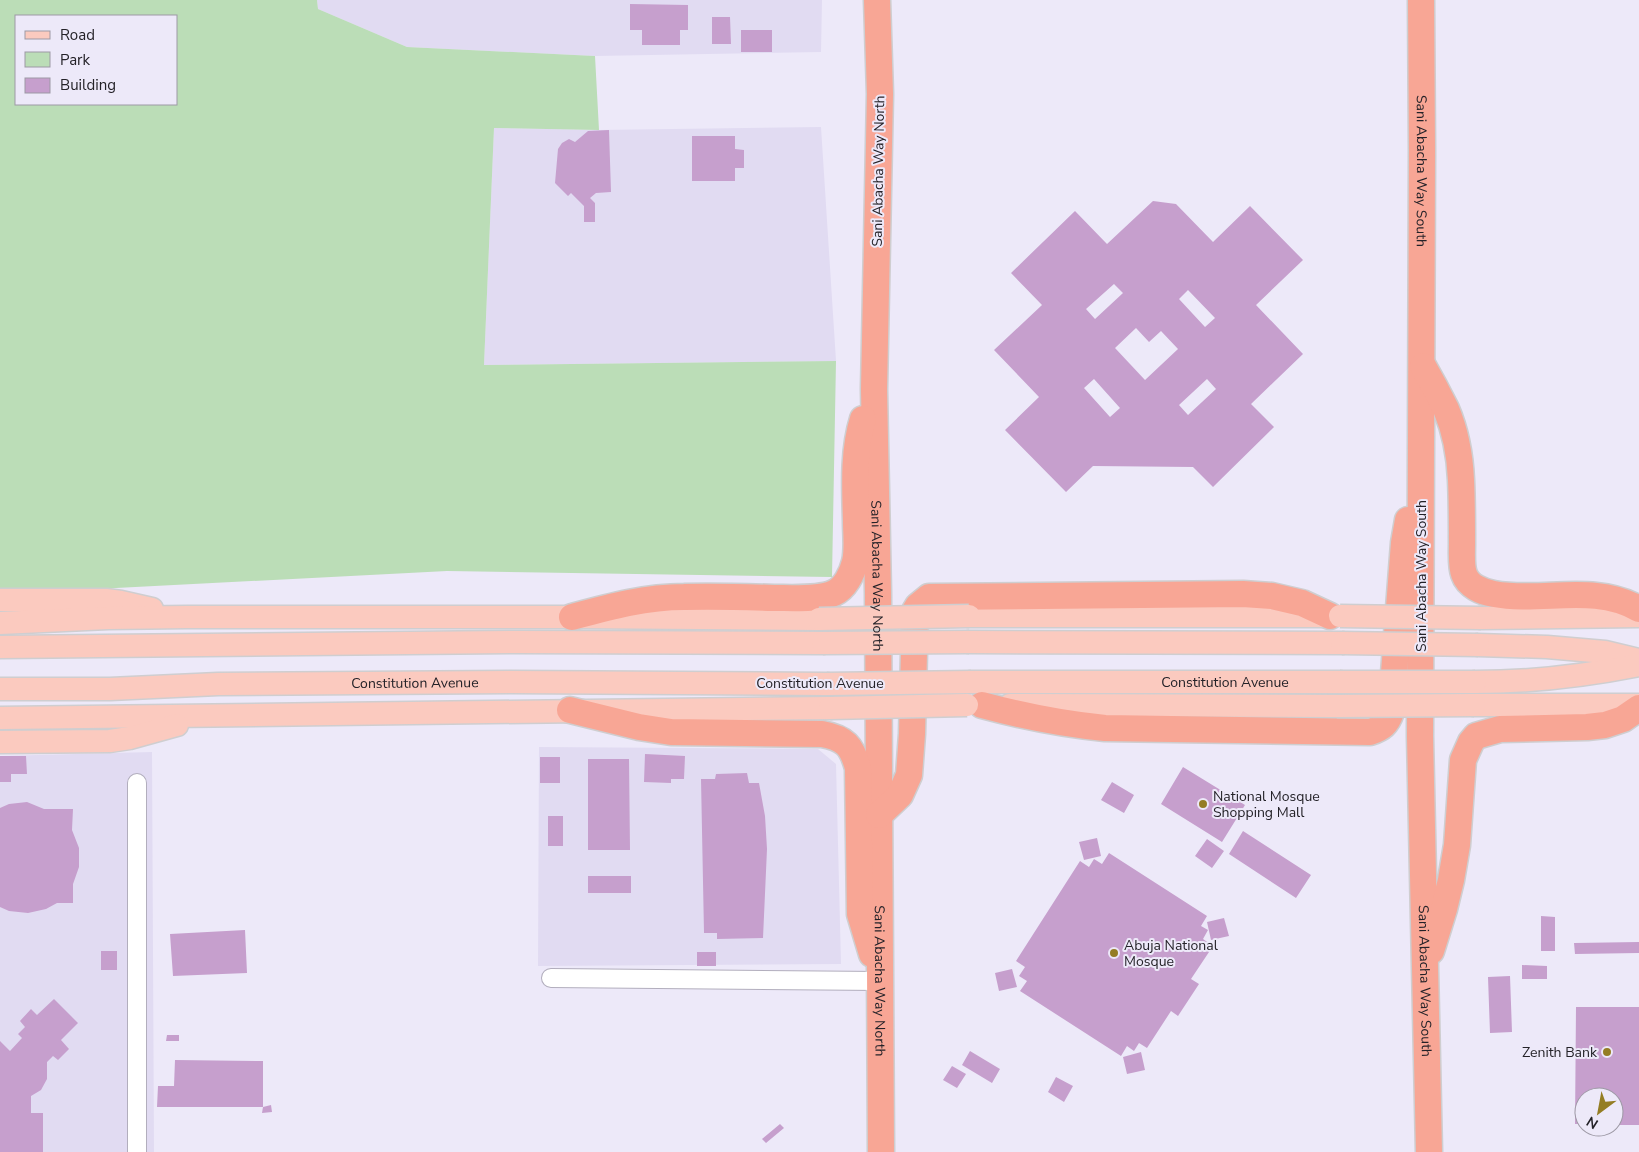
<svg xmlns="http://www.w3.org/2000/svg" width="1639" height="1152" viewBox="0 0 1639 1152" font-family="'Nunito Sans',sans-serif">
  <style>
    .built { fill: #e1dbf2 }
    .green { fill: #bbddb7; fill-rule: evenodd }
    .building { fill: #c69fcd; fill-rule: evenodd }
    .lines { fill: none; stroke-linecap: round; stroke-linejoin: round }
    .minor-casing { stroke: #b2aebd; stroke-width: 20 }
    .major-casing { stroke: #cfced0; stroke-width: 25 }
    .highway-casing { stroke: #cfced0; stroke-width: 29 }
    .minor { stroke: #fff; stroke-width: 18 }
    .major { stroke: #fbcabf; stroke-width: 22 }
    .highway { stroke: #f8a695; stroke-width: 26 }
    .major-bridge-casing { stroke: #cfced0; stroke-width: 25; stroke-linecap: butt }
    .major-bridge { stroke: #fbcabf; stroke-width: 22 }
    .poi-dot { fill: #947d24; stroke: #ede9f9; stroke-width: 2 }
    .labels { text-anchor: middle; stroke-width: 4; stroke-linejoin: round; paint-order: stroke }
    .street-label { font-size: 14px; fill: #242228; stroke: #ede9f9 }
    .poi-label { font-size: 14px; fill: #242228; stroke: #ede9f9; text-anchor: start }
  </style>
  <rect width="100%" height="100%" fill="#ede9f9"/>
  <!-- built -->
  <path class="built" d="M317,0H822L821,52L595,56L407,47L318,9Z
    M821,127L836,361L484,365L494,128L599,130Z
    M539,747L818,749L836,764L841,964L538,966Z
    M152,752L154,1152H0V756Z"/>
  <!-- green -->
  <path class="green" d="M0,0H317L318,9L407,47L595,56L599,130L494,128L484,365L836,361L832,577L447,571L0,594ZM16,16H176V104H16Z"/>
  <!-- building -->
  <path class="building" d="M630,4L688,5V30H680V45H642V30H630Z
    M712,17H730L731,44H712Z
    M741,30H772V52H741Z
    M609,130L611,192L596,193L590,198L595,203V222H584V206L571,193L568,196L555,183L558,149L562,143L569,139L575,142L588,131Z
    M692,136H735V149L744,150V168H735V181H692Z
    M1153,201L1176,204L1213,242L1250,206L1303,260L1256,305L1303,354L1251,404L1274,427L1213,487L1193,467L1093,466L1066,492L1005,430L1039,397L994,350L1042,305L1011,273L1075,211L1107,244ZM1114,284L1123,293L1095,319L1086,309ZM1188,290L1215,318L1205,327L1179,299ZM1136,328L1149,342L1161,331L1178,349L1145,380L1115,348ZM1094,379L1120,408L1110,417L1084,388ZM1207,379L1216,389L1188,415L1179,405Z
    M645,754L685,756L684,779H671V783L644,782Z
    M0,756H26L27,774H11V782H0Z
    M540,757H560V783H540Z
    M588,759H629L630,850H588Z
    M1183,767L1245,805L1222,842L1161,804Z
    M747,773L749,783H759L765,816L767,849L763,938L717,939V933H704L701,779H715L716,774Z
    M1112,782L1134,795L1124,813L1101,800Z
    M27,802L44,809H73L72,830L79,848V867L73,884V903H57L46,909L28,913L9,911L0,907V808L9,804Z
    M548,816H563V846H548Z
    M1243,831L1311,875L1296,898L1229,854Z
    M1097,838L1101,856L1084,860L1079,842Z
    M1207,839L1224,851L1212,868L1195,856Z
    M1109,853L1207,916L1201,926L1208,930L1203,939L1213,946L1191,979L1199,984L1178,1016L1171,1011L1147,1048L1139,1043L1134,1051L1127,1046L1121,1056L1020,991L1027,981L1019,976L1025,967L1016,961L1080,861L1089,867L1094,859L1102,864Z
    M588,876H631V893H588Z
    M1541,916L1555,917V951H1541Z
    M1224,918L1229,936L1211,940L1207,922Z
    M245,930L247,973L173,976L170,934Z
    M1639,942V953L1575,954L1574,943Z
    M101,951H117V970H101Z
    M697,952H716V966H697Z
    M1522,965L1547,966V979H1522Z
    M1012,969L1017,987L999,991L995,973Z
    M1510,976L1512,1032L1490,1033L1488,977Z
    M54,999L78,1023L61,1040L69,1049L58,1060L53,1056L47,1062V1079L41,1090L31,1096V1113H43V1152H0V1041L10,1051L22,1038L18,1034L25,1027L20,1021L31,1009L37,1015Z
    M1576,1007H1639V1125H1614V1097H1584V1124H1575Z
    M167,1035H179V1041H166Z
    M970,1051L1000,1069L992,1083L962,1065Z
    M1141,1052L1145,1070L1127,1074L1123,1057Z
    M175,1060L263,1061V1107L271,1105L272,1112L262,1113L263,1107H157L158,1086H174Z
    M952,1066L966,1074L957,1088L943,1080Z
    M1056,1077L1073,1086L1064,1102L1048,1092Z
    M780,1124L784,1128L766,1143L762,1139Z"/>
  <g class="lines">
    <defs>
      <path id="minor" d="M551,978L880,981
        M137,1152V783"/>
      <g id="major">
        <path d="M0,600H106L121,602L152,609"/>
        <path d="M969,616H1329"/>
        <path d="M1481,618L1639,616"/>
        <path d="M0,623L108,618L187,617H572L819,619"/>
        <path d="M969,642L1342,643"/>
        <path d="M1478,645L1547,647L1605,652L1639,660"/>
        <path d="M0,647L514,642L823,643"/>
        <path id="s1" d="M971,682H1340"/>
        <path d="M1475,682C1531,682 1584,676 1639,665"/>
        <path id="s2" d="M0,689H110L218,684L511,682L827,684"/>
        <path d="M1010,705L1337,706"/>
        <path d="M1474,705H1639"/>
        <path d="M0,718L830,708"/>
        <path d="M0,742L110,741L130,738L177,725"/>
      </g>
      <g id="highway">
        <path id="s3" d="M877,0L880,94L874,389L878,593L881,1152"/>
        <path id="s4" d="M1421,0L1422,150L1420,736L1429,1152"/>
        <path d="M1423,366C1431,380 1439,395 1446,409C1455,430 1460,457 1461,480C1462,501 1462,523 1462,544C1462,553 1461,566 1464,574C1468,586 1482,592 1494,594C1542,603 1594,583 1639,609"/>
        <path d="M572,617C609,607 645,597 684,597C714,596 744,597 774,598C791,598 819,600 834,593C845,588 852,574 855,562C858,549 856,534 856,521C855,487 853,451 863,419"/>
        <path d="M982,705C1023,716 1063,724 1105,728L1370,732C1382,728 1387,724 1391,712L1404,543L1408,520"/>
        <path d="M570,710L639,727L671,732L822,734C845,738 852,746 858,768L860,914L872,954"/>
        <path d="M879,815L900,795L909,775L912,734L915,611L918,606L929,597L1243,594L1272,596L1302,603L1330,616"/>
        <path d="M1431,951L1444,909L1451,880L1457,845L1463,760L1471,742L1476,736L1500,729L1587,727L1605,725L1623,719L1639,708"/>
      </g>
    </defs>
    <!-- minor casing -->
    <use href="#minor" class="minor-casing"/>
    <!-- major casing -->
    <use href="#major" class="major-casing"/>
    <!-- highway casing -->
    <use href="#highway" class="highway-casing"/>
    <!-- minor -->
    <use href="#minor" class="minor"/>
    <!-- major -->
    <use href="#major" class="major"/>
    <!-- highway -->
    <use href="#highway" class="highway"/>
    <defs>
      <path id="major-bridge" d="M1340,616L1481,618
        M819,619L969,616
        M823,643L969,642
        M1342,643L1478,645
        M1340,682H1475
        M827,684L971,682
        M1337,706L1474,705
        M830,708L967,705"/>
    </defs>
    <!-- major-bridge casing -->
    <use href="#major-bridge" class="major-bridge-casing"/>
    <!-- major-bridge -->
    <use href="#major-bridge" class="major-bridge"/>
  </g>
  <!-- markers -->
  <g class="poi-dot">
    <circle cx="1203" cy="804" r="5"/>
    <circle cx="1114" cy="953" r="5"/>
    <circle cx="1607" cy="1052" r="5"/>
  </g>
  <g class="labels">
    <!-- street labels -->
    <g class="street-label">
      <text transform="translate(878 171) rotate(-89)" y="5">Sani Abacha Way North</text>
      <text dy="5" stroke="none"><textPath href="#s4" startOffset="171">Sani Abacha Way South</textPath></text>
      <text dy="5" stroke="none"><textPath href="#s3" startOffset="576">Sani Abacha Way North</textPath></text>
      <text transform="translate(1421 576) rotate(-90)" y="5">Sani Abacha Way South</text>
      <text dy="5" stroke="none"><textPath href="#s1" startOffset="254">Constitution Avenue</textPath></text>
      <text dy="5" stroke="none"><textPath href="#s2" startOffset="415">Constitution Avenue</textPath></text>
      <text x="820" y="688">Constitution Avenue</text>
      <text dy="5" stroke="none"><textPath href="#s3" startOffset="981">Sani Abacha Way North</textPath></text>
      <text dy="5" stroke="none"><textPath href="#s4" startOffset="981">Sani Abacha Way South</textPath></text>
    </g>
    <!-- poi labels -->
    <g class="poi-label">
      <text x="1213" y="801">National Mosque<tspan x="1213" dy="16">Shopping Mall</tspan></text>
      <text x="1124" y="950">Abuja National<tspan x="1124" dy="16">Mosque</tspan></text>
      <text x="1597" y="1057" text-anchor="end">Zenith Bank</text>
    </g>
  </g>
  <!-- legend -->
  <rect x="15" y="15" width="162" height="90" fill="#ede9f9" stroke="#9d99a5"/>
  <rect x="25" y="31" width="25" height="8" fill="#fbcabf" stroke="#9d99a5"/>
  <text x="60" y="40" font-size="15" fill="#242228">Road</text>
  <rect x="25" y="52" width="25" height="15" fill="#bbddb7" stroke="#9d99a5"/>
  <text x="60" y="65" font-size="15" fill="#242228">Park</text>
  <rect x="25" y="78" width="25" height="15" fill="#c69fcd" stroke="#9d99a5"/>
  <text x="60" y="90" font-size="15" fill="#242228">Building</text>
  <!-- north arrow -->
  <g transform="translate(1599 1112) rotate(212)"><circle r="24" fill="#ede9f9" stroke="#9d99a5"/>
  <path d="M0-4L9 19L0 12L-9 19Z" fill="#947d24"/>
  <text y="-8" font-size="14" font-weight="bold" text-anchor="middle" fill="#242228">N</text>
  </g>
</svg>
